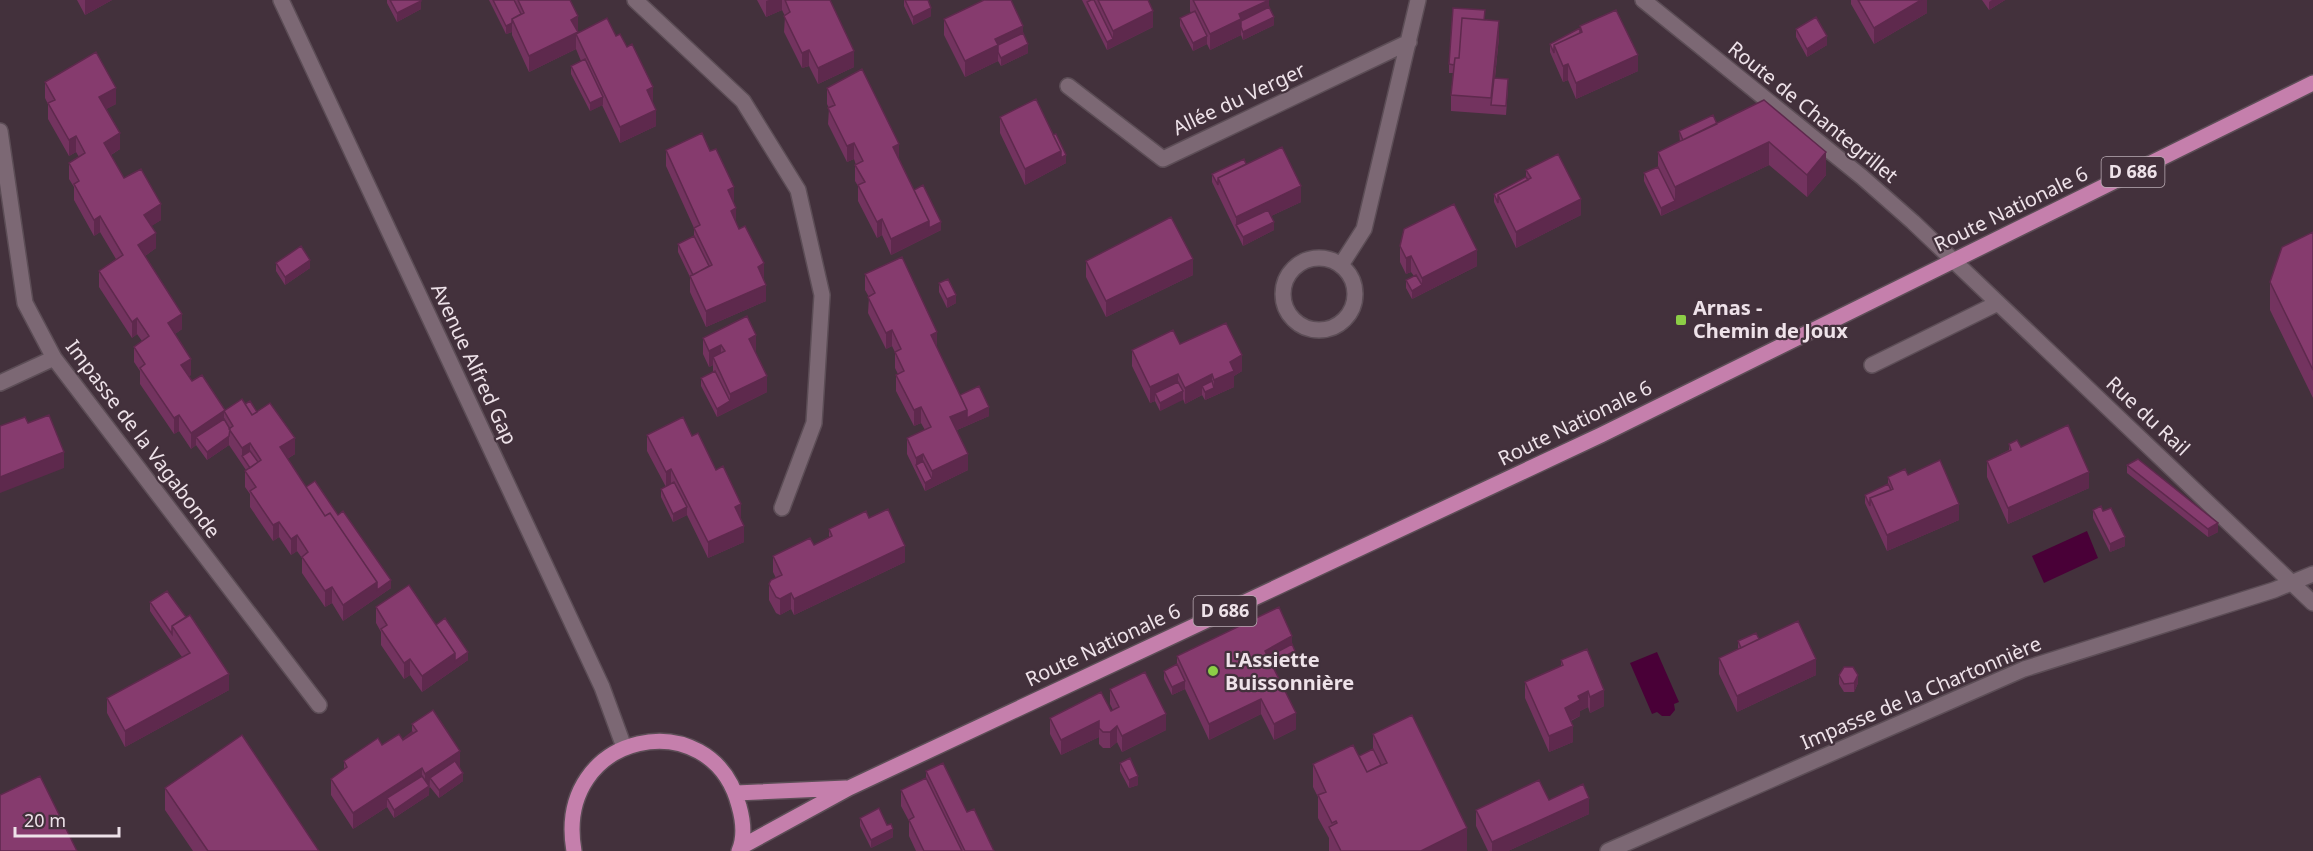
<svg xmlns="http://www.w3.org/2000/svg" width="2313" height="851" viewBox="0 0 2313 851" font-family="'Noto Sans',sans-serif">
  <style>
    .water { fill: #490037 }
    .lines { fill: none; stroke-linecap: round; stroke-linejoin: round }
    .minor-casing { stroke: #5c4d56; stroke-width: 18 }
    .major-casing { stroke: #5c4d56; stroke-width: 18 }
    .minor { stroke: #7c6874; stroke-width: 15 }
    .major { stroke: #c57fac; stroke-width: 15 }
    .wall { fill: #73335f }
    .shaded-wall { fill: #5e294d }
    .building { fill: #863b6e; stroke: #5e294d; stroke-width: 1.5 }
    .poi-dot { fill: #8cce46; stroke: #43313c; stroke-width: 2 }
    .labels { text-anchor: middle; stroke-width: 4.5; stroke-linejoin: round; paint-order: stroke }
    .shield { fill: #43313c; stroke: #bbadb5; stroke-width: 1.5 }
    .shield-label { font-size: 18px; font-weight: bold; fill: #eee2e9 }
    .street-label { font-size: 20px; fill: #eee2e9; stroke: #43313c }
    .poi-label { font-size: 20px; font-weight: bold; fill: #eee2e9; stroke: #43313c; text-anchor: start }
  </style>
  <rect width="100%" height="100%" fill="#43313c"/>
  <!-- water -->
  <path class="water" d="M2087,531L2098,558L2044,583L2032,556Z
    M1657,652L1679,702L1674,704L1675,710L1670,716H1662L1657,712L1652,714L1630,663Z"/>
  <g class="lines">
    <defs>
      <path id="minor" d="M281,0L602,687L624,747
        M635,0L743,101L798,190L822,295L814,423L782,508
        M1643,0L1862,177L1913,222L2313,603
        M1068,86L1163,159L1409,42
        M0,131L25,303L54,358L319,705
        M1283 294a36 36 0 1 1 72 0a36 36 0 1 1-72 0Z
        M1341,265L1364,229L1418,0
        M1872,365L1998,303
        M0,383L54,358
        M1608,851L2024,669L2274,590L2313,574"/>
      <path id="major" d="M736,793L846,788
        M741,847L849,788L1601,435L2313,83
        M574,851C553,731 712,700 739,806C743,820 745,837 739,851"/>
    </defs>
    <!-- minor casing -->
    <use href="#minor" class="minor-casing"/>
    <!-- major casing -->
    <use href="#major" class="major-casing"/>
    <!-- minor -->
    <use href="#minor" class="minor"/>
    <!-- major -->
    <use href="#major" class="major"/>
  </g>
  <!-- wall -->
  <path class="wall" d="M77,0H112L85,15Z
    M387,0H421V9L397,22L387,3Z
    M489,0H570L578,32L616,36L653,103L656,126L620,143L602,105L590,111L571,74V66L581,61L576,49L529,72L512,35V32L506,34Z
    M757,0H830L854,67L818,84L809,66L802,68L784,32L785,16L782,10L766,17Z
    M904,0H928L931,16L913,25L904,6Z
    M1082,0H1148L1153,27L1107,50Z
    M1190,0H1269V7L1274,25L1243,40L1241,35L1210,50L1207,44L1193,51L1180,26V18L1191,13L1190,11Z
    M1851,0H1927V13L1874,44L1851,4Z
    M1982,0H2005L1989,10Z
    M944,19L1023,33L1028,53L1001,66L998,61L965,77L944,35Z
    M1485,20L1499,37L1495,78L1508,87L1506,115L1451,111V95L1453,73H1449V64Z
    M1580,26L1638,71L1576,99L1568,80L1563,82L1550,52V44L1580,28Z
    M1796,29L1827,45L1807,57L1796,37Z
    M45,82L116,104L106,109L120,149L111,155L124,178L161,220L151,226L156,248L145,256L182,329L175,334L191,375L188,376L192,381L225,410L245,404L257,412L295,454L287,459L306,487L338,515L391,588L343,621L332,603L325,607L302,573V558L297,551L291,555L279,537L273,541L250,507V494L245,487V471L246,470L229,445L207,460L196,445L191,449L179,431L174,434L140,384V371L134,362V347L142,341L137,334L132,338L99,287V271L116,259L100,232L94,236L74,200V187L69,179V163L79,157L76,152L69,156L48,119V104L45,98Z
    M827,88L899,159L914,190L941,230L891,255L882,235L877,238L858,201V186L855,181V165H856L854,159L847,162L828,124L829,108L827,104Z
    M1764,100L1826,175L1807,197L1769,165L1661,216L1644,181V173L1658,167V152L1680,142L1679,131L1717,124Z
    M1000,117L1066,163L1025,185L1000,133Z
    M666,150L734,203L736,223L764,279L766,301L706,327L690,292V277L678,252V244L694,236V228L666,166Z
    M1246,164L1301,202L1271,216L1274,230L1243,246L1212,182V174Z
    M1526,170L1581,215L1516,248L1494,202V194L1526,177Z
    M2313,232V398L2270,310V282Z
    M1400,246L1477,266L1412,299L1406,288V280L1414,276L1411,272L1406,274L1400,262Z
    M1086,261L1193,275L1106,317L1086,277Z
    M276,263L310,268L285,285L276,271Z
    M865,274L937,348L960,395L989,416L957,430L968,470L925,491L907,454V438L925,430L921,423L914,426L896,391V375L898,374L895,368V352L892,346L886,349L868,313L869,297L865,290Z
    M939,283L956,303L947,308L939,292Z
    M703,338L756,351L755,352L767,392L717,417L701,386V378L713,372V365L709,367L703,354Z
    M1180,344L1242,371L1234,376V387L1205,400L1202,395L1185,404L1183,399L1160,411L1155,401L1150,403L1132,366V350Z
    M647,435L692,436L716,470L741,520L744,542L708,558L687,515L673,522L661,497V489L666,487L647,451Z
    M2009,444L2021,447L2089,488L2008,524L1987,477V461L2009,450Z
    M2127,465L2218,532L2208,537L2127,473Z
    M1908,475L1959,520L1887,551L1865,503V495L1888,484V477Z
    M2093,510L2103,511L2125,546L2110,552L2093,518Z
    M869,518L905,562L794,615L791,609L780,615L776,613L769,600V584L776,578L773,572V556L814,545L829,537V529Z
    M150,602L229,690L125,747L107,713V698L182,657L150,611Z
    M376,607L436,625L468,660L422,692L410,675L404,679L381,645V632L376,623Z
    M1759,639L1816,675L1737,712L1719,674V658L1738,649V641Z
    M1292,644L1295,660L1274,670L1296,729L1274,740L1261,714L1209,740L1185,689L1172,695L1164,679V671L1177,664V656Z
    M1561,660L1604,706L1590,713L1588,707L1580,711V716L1571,721L1573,742L1549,752L1525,698V682L1561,666Z
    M1839,675L1858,683L1854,692H1844L1839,684Z
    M1110,689L1166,730L1122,752L1117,742L1110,748H1103L1099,744V737L1061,755L1050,734V718L1111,711L1113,710L1110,704Z
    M412,724L460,767L463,781L439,798L430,787L429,788V795L394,818L387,807L353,829L331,795V779L344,770V761L382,745L403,739L412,732Z
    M1373,734L1467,851H1329V838L1318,818V797L1313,787V764L1359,756L1373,749Z
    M1120,763L1138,785L1129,788L1120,771Z
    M926,771L967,812L994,851H916L909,836V821L901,806V790L926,778Z
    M165,788L319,851H193L165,810Z
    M1549,800L1589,814L1508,851H1488L1476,826V810Z
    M860,818L893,837L871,848L860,826Z"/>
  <!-- shaded-wall -->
  <path class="shaded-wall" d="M85,0H112L85,15Z
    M769,0H782V10L766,17V1Z
    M1269,0V16L1241,27V35L1210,50V34L1239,14Z
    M1921,0H1927V13L1874,44V28Z
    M1992,0H2005L1989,10V2Z
    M421,1V9L397,22V13Z
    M931,8V16L913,25V17Z
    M1153,11V27L1107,50V42L1113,39V31Z
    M578,16V32L576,34V49L529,72V56L571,20Z
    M1274,17V25L1243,40V32Z
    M1499,21V37L1492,105H1491Z
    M512,23V32L506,34V26Z
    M1023,26V41L998,52V61L965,77V61L995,39Z
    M1207,36V44L1193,51V43Z
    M1827,36V45L1807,57V49Z
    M1028,44V53L1001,66V58Z
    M809,50V66L802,68V53Z
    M854,51V67L818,84V68Z
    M1638,55V71L1576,99V83Z
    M1568,64V80L1563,82V66Z
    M653,87V103L647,90Z
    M116,88V104L99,113V97Z
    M603,97V105L590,111V103Z
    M656,110V126L620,143V127Z
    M120,133V149L104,159V143Z
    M76,136V152L69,156V140Z
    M1769,142V165L1675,210V187Z
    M854,143V159L847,162V146Z
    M899,144V160L893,147Z
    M1061,151L1066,155V163L1025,185V169Z
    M1826,152V175L1807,197V175Z
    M1301,186V202L1239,231L1236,225V217Z
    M734,187V203L728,190Z
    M1581,199V215L1516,248V232Z
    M1675,201V209L1661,216V208Z
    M161,204V220L144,231V215Z
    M736,208V224L731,211Z
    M100,216V232L94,236V220Z
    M882,219V235L877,238V222Z
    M929,221L941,222V230L891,255V239Z
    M1274,222V230L1243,246V237Z
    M156,233V248L138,261V245Z
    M1477,250V266L1412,299V291L1422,285V278Z
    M1411,256V272L1406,274V258Z
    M1193,259V275L1106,317V301Z
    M310,260V268L285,285V277Z
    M764,263V279L758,267Z
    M766,285V301L706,327V311Z
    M956,295V303L947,308V299Z
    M182,314V329L168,339V323Z
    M137,318V334L132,338V322Z
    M892,330V346L886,349V333Z
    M937,332V348L931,335Z
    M756,335V351L749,354V339Z
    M721,345V361L713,357V365L709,367V351Z
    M1242,355V371L1234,376V387L1205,400V392L1202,386V395L1185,404V388L1212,374V389L1214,388V380L1230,362Z
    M191,359V375L181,381V365Z
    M1178,374V390L1155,393V401L1150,403V387Z
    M767,376V392L717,417V409L730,401V394Z
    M1183,391V400L1160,411V403Z
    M921,407V423L914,426V410Z
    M989,407V416L950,433V417L967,410Z
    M224,411V427L196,437V445L191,449V433Z
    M179,415V431L174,434V418Z
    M229,436V445L207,460V452Z
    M295,438V454L280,463V447Z
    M250,443V459L242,456V464V448Z
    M64,452V468L0,493V477Z
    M923,454V470L916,465V458Z
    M968,454V470L925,491V483L932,479V471Z
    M671,469V485L666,487V472Z
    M2089,472V488L2008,524V508Z
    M741,504V520L735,507Z
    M1959,504V520L1887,551V535Z
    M687,507V515L673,522V514Z
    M279,522V537L273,541V525Z
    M2218,523V532L2208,537V529Z
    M744,526V542L708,558V542Z
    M297,535V551L291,555V539Z
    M2125,537V546L2110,552V544Z
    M905,546V562L794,615V599Z
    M391,580V588L343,621V605L377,582Z
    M332,587V603L325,607V591Z
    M791,593V609L780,615V599Z
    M1292,636V652L1268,665L1265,651Z
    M1295,651V660L1268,673V665Z
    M468,652V660L422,692V676L455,653Z
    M410,659V675L404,679V663Z
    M1816,659V675L1737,712V696Z
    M229,674V690L125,747V731Z
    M1858,675V683L1854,692V683Z
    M1185,681V689L1172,695V687Z
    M1604,690V706L1590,713V697Z
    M1588,691V707L1580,711V716L1565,723V708L1578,696Z
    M1261,699V714L1209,740V724Z
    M1296,713V729L1274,740V724Z
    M1166,714V730L1122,752V736Z
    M1099,721V737L1061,755V740Z
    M1117,726V742L1110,748V732Z
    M1573,726V742L1549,752V736Z
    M460,751V767L434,784L430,778L429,795L394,818V810L425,789V774Z
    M422,768V784L387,798V807L353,829V813Z
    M463,773V781L439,798V790Z
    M1138,776V785L1129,788V780Z
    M1589,798V814L1508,851H1492V842Z
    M1467,828V851H1421Z
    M893,829V837L871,848V840Z"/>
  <!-- building -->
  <path class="building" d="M390,0H421V1L397,13Z
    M493,0H514L521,14L512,19V23L506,26Z
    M518,0H570L578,16L571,20L578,32L529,56L512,19L524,13Z
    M785,0H830L854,51L818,68L809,50L802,53L784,16L790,12Z
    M905,0H928L931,8L913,17Z
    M984,0H1011L1023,26L995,39L998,45L965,61L944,19Z
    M1091,0H1094L1113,39L1107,42L1087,2Z
    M1098,0H1148L1153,11L1113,31Z
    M1193,0H1269L1239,14L1241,19L1210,34Z
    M1858,0H1921L1874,28Z
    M1269,7L1274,17L1243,32L1241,27V21Z
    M1453,8L1485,10L1484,20L1462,18L1459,58H1455L1454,65L1449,64Z
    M1616,10L1638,55L1576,83L1568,64L1563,66L1554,45L1582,32L1580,26Z
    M1195,11L1207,36L1193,43L1180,18Z
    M1816,17L1827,36L1807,49L1796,29Z
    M607,18L616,36L620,34L627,47L632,44L653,87L647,90L656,110L620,127L576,34Z
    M1462,18L1499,21L1491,98L1451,95L1455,58H1459Z
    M1580,28V33L1554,45V53L1550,44Z
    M1023,33L1028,44L1001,58L998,52V45Z
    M96,52L116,88L99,97L120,133L104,143L124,178L141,169L161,204L144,215L156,233L138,245L182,314L168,323L191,359L181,365L192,381L202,375L225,410L191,433L179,415L174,418L140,368L145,364L134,347L149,336L137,318L132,322L99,271L123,255L100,216L94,220L74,184L79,181L69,163L85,153L76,136L69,140L48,103L55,100L45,82Z
    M585,59L603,97L590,103L571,66Z
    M862,69L899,144L893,147L929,221L891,239L882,219L877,222L858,185L865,182L855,165L863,161L854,143L847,146L828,108L835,105L827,88Z
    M1494,78L1508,79L1506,106L1491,105Z
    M1036,99L1061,151L1025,169L1000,117Z
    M1764,100L1826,152L1807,175L1769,142L1675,187L1658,152Z
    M1713,115L1717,124L1683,140L1679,131Z
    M702,133L710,151L716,149L734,187L728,190L736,208L731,211L739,229L745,226L764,263L758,267L766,285L706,311L690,276L712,265L694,228L700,225L666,150Z
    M1056,134L1066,155L1061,158V151L1053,135Z
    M1282,147L1301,186L1236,217L1218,178Z
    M1558,154L1581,199L1516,232L1498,195L1531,178L1526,170Z
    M1244,159L1246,164L1218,178V185L1212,174Z
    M1658,167L1675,201L1661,208L1644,173Z
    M1526,177L1528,180L1498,195V203L1494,194Z
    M923,185L941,222L929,228V221L914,190Z
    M1454,204L1477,250L1422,278L1411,256L1406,258L1400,246L1404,229Z
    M1268,210L1274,222L1243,237L1236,225Z
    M1171,217L1193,259L1106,301L1086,261Z
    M2313,232V370L2270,282L2282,247Z
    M694,236L709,266L693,275L678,244Z
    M301,246L310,260L285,277L276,263Z
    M902,257L937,332L931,335L967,410L950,417L968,454L932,471L923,454L916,458L907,438L931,427L921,407L914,410L896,375L904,371L895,352L901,349L892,330L886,333L868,297L875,293L865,274Z
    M1416,275L1422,285L1412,291L1406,280Z
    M948,279L956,295L947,299L939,283Z
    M747,316L756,335L749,339L767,376L730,394L713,357L725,351L721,345L709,351L703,338Z
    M1226,323L1242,355L1230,362L1234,371L1214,380L1212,374L1185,388L1178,374L1150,387L1132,350L1173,330L1180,344Z
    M715,371L730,401L717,409L701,378Z
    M1212,381L1214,388L1205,392L1202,386Z
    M1178,382L1183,391L1160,403L1155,393Z
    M979,386L989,407L967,418V410L960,395Z
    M242,399L252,415L270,403L295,438L280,447L325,516L330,513L377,582L343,605L332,587L325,591L302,557L308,552L297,535L291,539L279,522L273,525L250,491L256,487L245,471L261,460L250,443L242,448L229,429L233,426L224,411Z
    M250,401L257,412L252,415L245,404Z
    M49,415L64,452L0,477V426L25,417L28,423Z
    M683,417L692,436L698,433L716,470L723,466L741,504L735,507L744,526L708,542L671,469L666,472L647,435Z
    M224,419L230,429L229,436L207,452L196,437Z
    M2068,425L2089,472L2008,508L1987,461L2011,450L2009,444L2017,440L2021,447Z
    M250,451L258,462L250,468L242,456Z
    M2138,459L2218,523L2208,529L2127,465Z
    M1940,460L1959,504L1887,535L1870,498L1893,489L1888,477L1905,469L1908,475Z
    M923,461L932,479L925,483L916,465Z
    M315,481L338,515L343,511L391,580L377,590V582L330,513L325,516L306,487Z
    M674,482L687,507L673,514L661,489Z
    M1888,484L1891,490L1870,498V506L1865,495Z
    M2101,506L2103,511L2111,508L2125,537L2110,544L2093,510Z
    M888,509L905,546L794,599L791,593L780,599L776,597L769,584L771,580L782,575L773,556L810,538L814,545L832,536L829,529L866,511L869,518Z
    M409,585L455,653L422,676L410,659L404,663L381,629L387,625L376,607Z
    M167,591L186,617L172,626V634L150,602Z
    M1279,607L1292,636L1265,651L1296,713L1274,724L1261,699L1209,724L1177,656Z
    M190,615L229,674L125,731L107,698L190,653L172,626Z
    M445,618L468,652L455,661V653L436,625Z
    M1798,621L1816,659L1737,696L1719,658Z
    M1756,633L1759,639L1741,648L1738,641Z
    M1292,644L1295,651L1271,663L1268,657Z
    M1587,649L1604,690L1590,697L1588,691L1578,696L1580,700L1565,708L1573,726L1549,736L1525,682L1563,665L1561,660Z
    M1177,664L1185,681L1172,687L1164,671Z
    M1844,667H1853L1858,675L1854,683L1844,684L1839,675Z
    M1145,672L1166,714L1122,736L1117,726L1110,732H1103L1099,728V721L1061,740L1050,718L1101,692L1111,711L1119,707L1110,689Z
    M433,710L460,751L425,774L422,768L353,813L331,779L347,767L344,761L378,738L382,745L399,734L403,740L417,731L412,724Z
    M1412,715L1467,828L1421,851H1341L1329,827L1337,823L1336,821L1332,823L1318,795L1326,792L1313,764L1353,745L1367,772L1387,763L1373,734Z
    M412,732L413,733L403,740V739Z
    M242,735L319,851H208L165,788Z
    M1373,749L1381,765L1367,772L1359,756Z
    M1130,758L1138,776L1129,780L1120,763Z
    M455,761L463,773L439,790L430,778Z
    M943,763L967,812L974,809L994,851H965L926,771Z
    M40,776L77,851H0V795Z
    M422,776L429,786L394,810L387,798Z
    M926,778L962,851H924L909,820L914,817L901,790Z
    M1539,780L1549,800L1583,784L1589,798L1492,842L1476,810Z
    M879,808L887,825L891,824L893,829L871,840L860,818Z"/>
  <!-- markers -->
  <g class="poi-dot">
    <rect x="1675" y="314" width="12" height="12" rx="3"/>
    <circle cx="1213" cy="671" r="6"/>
  </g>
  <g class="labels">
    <!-- shield labels -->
    <g class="shield">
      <rect x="2101.5" y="157" width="63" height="30" rx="4.5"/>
      <rect x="1193.5" y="596" width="63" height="30" rx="4.5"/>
    </g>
    <g class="shield-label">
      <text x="2133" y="178">D 686</text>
      <text x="1225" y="617">D 686</text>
    </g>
    <!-- street labels -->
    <g class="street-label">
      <text transform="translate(1239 99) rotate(-25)" y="7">Allée du Verger</text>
      <text transform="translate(1813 112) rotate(39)" y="7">Route de Chantegrillet</text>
      <text transform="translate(2011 209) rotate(-26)" y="7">Route Nationale 6</text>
      <text transform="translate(474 364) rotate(65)" y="7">Avenue Alfred Gap</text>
      <text transform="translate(2148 416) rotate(43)" y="7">Rue du Rail</text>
      <text transform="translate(1575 423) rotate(-26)" y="7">Route Nationale 6</text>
      <text transform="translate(143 439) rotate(53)" y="7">Impasse de la Vagabonde</text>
      <text transform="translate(1103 645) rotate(-25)" y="7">Route Nationale 6</text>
      <text transform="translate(1921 693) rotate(-23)" y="7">Impasse de la Chartonnière</text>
    </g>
    <!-- poi labels -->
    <g class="poi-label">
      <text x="1693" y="315">Arnas -<tspan x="1693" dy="23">Chemin de Joux</tspan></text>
      <text x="1225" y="667">L'Assiette<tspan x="1225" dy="23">Buissonnière</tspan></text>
    </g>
  </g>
  <!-- scale -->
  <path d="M15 827v9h104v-9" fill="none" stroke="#eee2e9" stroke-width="3"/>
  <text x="24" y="827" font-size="18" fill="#eee2e9" stroke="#43313c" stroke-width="4.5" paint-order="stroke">20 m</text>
</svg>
